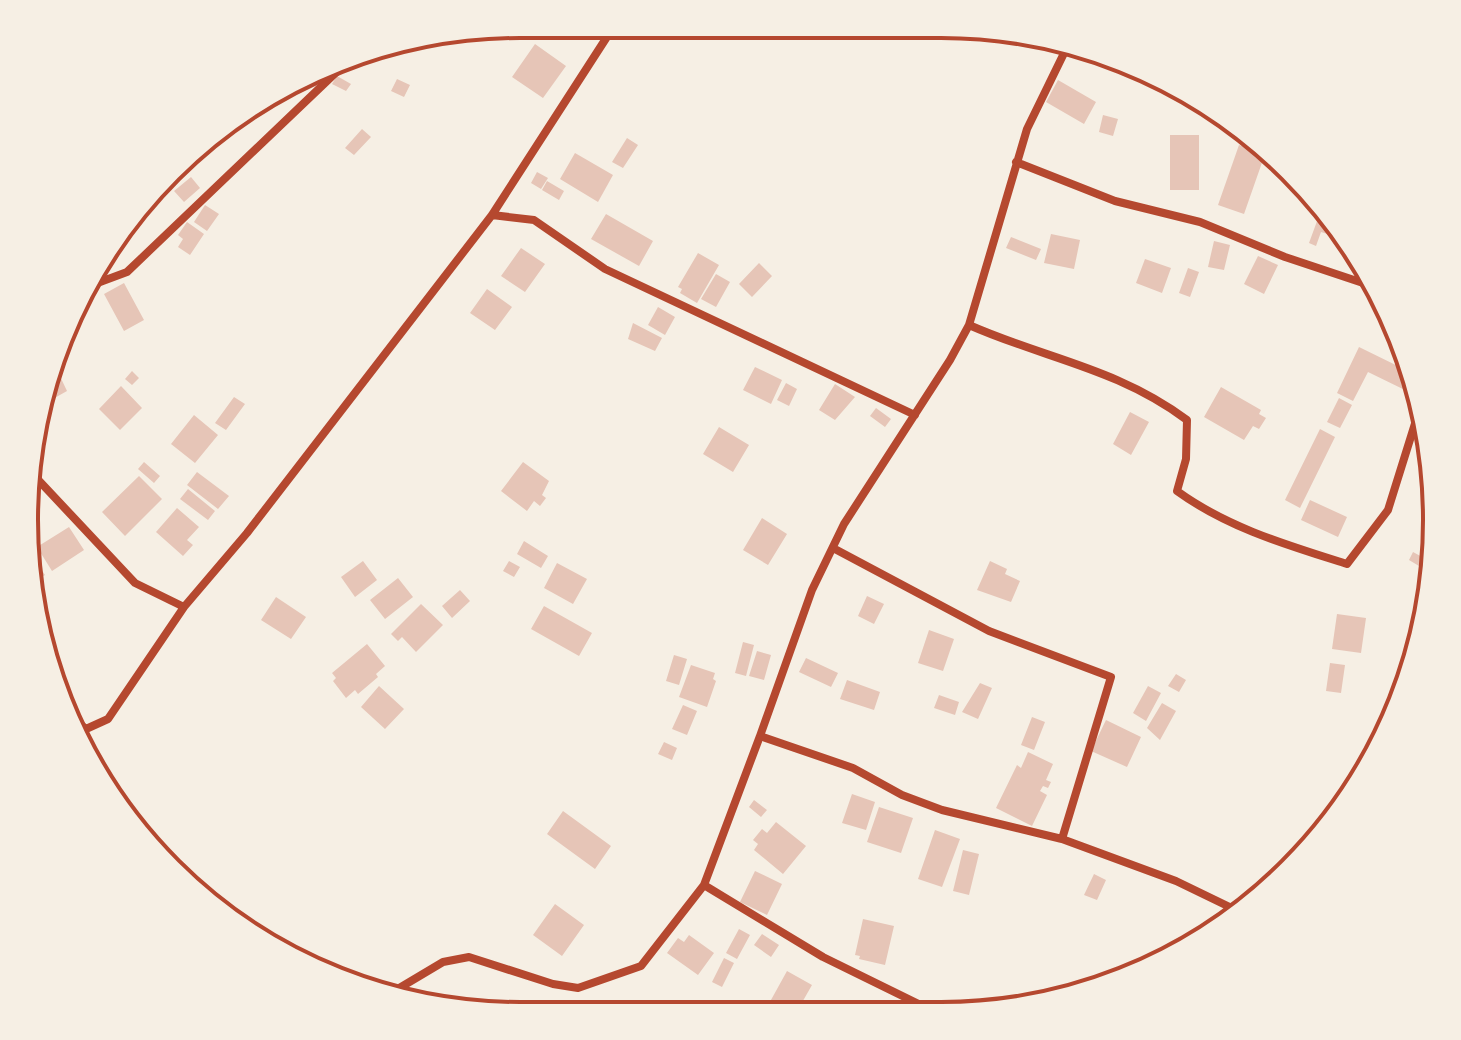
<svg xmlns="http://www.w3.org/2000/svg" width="1461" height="1040" viewBox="0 0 1461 1040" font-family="Manrope,sans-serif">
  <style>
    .building { fill: #e6c5b7 }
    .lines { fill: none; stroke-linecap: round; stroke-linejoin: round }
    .minor { stroke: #b5482f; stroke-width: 8 }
    .rim { fill: none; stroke: #b5482f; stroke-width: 4 }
  </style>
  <rect width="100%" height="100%" fill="#f6efe4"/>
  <!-- building -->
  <path class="building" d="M535,44L566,66L543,98L512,77Z
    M337,76L351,84L346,91L332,84Z
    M397,79L410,85L404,97L391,91Z
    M1058,80L1096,102L1084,124L1046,102Z
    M1103,115L1118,119L1113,136L1099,132Z
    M362,129L371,137L354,155L345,148Z
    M1170,135H1199V190H1170Z
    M627,138L638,145L623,168L612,162Z
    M1239,145L1265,154L1244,214L1218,205Z
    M575,153L613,175L598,202L560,179Z
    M537,172L548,178L541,189L531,183Z
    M191,177L200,188L184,202L174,191Z
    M547,181L564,191L559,200L542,190Z
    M205,205L219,214L207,231L194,222Z
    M1320,213L1327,215L1340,238L1321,232L1316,246L1309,243Z
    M606,214L653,241L639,266L591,239Z
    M187,222L204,234L190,255L178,247L183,239L178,235Z
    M1051,234L1080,240L1074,269L1044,263Z
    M1011,237L1041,249L1036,260L1006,248Z
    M1214,241L1230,245L1224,270L1208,267Z
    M521,248L545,264L525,292L501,276Z
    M698,253L719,265L697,303L680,293L682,289L678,287Z
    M1258,256L1278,265L1264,294L1244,284Z
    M1145,259L1171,268L1162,293L1136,283Z
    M759,263L772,276L752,297L739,284Z
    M1188,268L1199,272L1190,297L1179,293Z
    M716,274L730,282L716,307L701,299Z
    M124,283L144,320L124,331L104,294Z
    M487,289L512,307L495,330L470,313Z
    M658,307L675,317L665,335L648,325Z
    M633,323L662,338L655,351L628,339Z
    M1359,347L1412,373L1414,382L1409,392L1368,372L1353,401L1337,393Z
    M755,367L782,380L771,404L743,390Z
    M57,370L67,391L51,400L47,392Z
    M132,371L139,378L132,385L125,379Z
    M786,383L797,389L789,406L777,400Z
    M835,384L855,397L835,420L819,410Z
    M121,386L142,408L120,430L99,409Z
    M1221,387L1261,410L1259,414L1266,418L1259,429L1253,426L1244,440L1204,417Z
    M234,397L245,404L226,430L215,423Z
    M1339,398L1352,405L1340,428L1327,422Z
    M876,408L891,419L885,427L870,416Z
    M1130,412L1149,422L1131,455L1113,444Z
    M194,415L218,435L195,463L171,444Z
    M719,427L749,445L733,472L703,454Z
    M1320,429L1335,437L1300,508L1285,500Z
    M144,462L160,476L154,483L138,469Z
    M523,462L549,481L542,495L546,498L540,506L534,501L527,511L501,491Z
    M197,472L229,496L218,509L187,485Z
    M139,476L162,499L125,536L102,512Z
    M188,489L215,511L208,520L180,499Z
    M1310,500L1347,517L1338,537L1301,520Z
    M177,508L199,527L187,540L193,545L183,556L156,532Z
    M762,518L787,534L768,565L743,550Z
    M69,527L84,550L52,571L37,547Z
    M524,541L548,556L541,568L517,554Z
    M28,550L45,575L29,585L28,584Z
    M1413,552L1424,558L1419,566L1409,560Z
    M363,561L377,580L355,597L341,577Z
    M509,561L520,567L514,577L503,571Z
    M990,561L1007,569L1005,574L1020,581L1011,602L977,590Z
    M557,563L587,579L573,604L544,588Z
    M398,578L413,597L385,619L370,600Z
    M460,590L470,601L452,618L442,606Z
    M867,596L884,604L874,624L858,616Z
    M276,597L306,617L291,639L261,620Z
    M421,604L443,625L416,652L402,637L398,641L391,634Z
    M544,606L592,633L579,656L531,629Z
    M1337,614L1366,618L1361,653L1332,649Z
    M929,630L954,639L943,671L918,663Z
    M743,642L754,645L746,676L735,673Z
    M367,644L385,666L376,674L378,677L358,694L355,690L346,698L333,681L336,678L332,673Z
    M757,651L771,655L764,680L749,676Z
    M674,655L687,659L679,685L666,681Z
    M806,658L838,673L831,687L799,672Z
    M1330,663L1345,665L1341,693L1326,691Z
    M691,665L715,673L713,679L716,681L707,707L679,697Z
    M1176,674L1186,680L1179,692L1168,686Z
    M847,680L880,692L874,710L840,699Z
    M980,683L992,688L978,719L962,712Z
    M379,686L404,709L385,729L361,707Z
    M1148,686L1161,693L1146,721L1133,713Z
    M939,695L959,702L955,715L934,708Z
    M1162,703L1176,711L1160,740L1147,728Z
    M683,705L697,711L687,735L672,729Z
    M1032,717L1045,722L1034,750L1021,745Z
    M1106,720L1141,737L1127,767L1091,751Z
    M664,742L677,748L672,760L658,754Z
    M1028,752L1053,764L1046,780L1051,782L1048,788L1043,786L1040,791L1047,795L1032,826L996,808L1017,765L1021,768Z
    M852,794L875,802L866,830L842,823Z
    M754,800L767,810L761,817L749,807Z
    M879,807L913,818L901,853L867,842Z
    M563,811L611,846L595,869L547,834Z
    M776,822L806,846L783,874L754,850L758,844L753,840L762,829L767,833Z
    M935,830L960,839L942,887L918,879Z
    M963,850L979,854L969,895L953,891Z
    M755,871L782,884L767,915L740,902Z
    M1094,874L1106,880L1097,900L1084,895Z
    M555,904L584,925L562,956L533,935Z
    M863,919L894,926L885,965L859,959L860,956L855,955Z
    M739,929L750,935L737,959L726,953Z
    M762,934L779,945L771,957L754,945Z
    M689,935L714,953L698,975L667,953L678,938L684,942Z
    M724,958L734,963L722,987L712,982Z
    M787,971L812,985L796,1013H772L766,1009Z
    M815,1001L832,1013H806Z"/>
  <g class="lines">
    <!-- minor -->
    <path class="minor" d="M1016,162L1115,201L1200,222L1285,257L1366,284
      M492,215L534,220L605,269L915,415
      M84,288L127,272L349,60
      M969,325C1046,359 1117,368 1187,420L1186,459L1177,491C1228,528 1287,545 1347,564L1388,510L1418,414
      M28,469L135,583L184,607
      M833,548L989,631L1111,677L1062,839
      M62,709L86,729L108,719L184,607L247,533L492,215L614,26
      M760,736L812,590L844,524L950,360L969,325L1027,129L1068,45
      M704,885L823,957L935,1012
      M396,990L443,962L469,957L553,984L578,988L641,966L704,885L760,736L853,768L902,795L942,810L1062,839L1176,881L1240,912"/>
  </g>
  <!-- crop -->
  <path d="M0 0H1461V1040H0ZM520 38H941A482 482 0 0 1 1423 520V520A482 482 0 0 1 941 1002H520A482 482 0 0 1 38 520V520A482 482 0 0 1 520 38Z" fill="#f6efe4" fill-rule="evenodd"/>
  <path class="rim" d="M520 38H941A482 482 0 0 1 1423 520V520A482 482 0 0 1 941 1002H520A482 482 0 0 1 38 520V520A482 482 0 0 1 520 38Z"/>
</svg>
